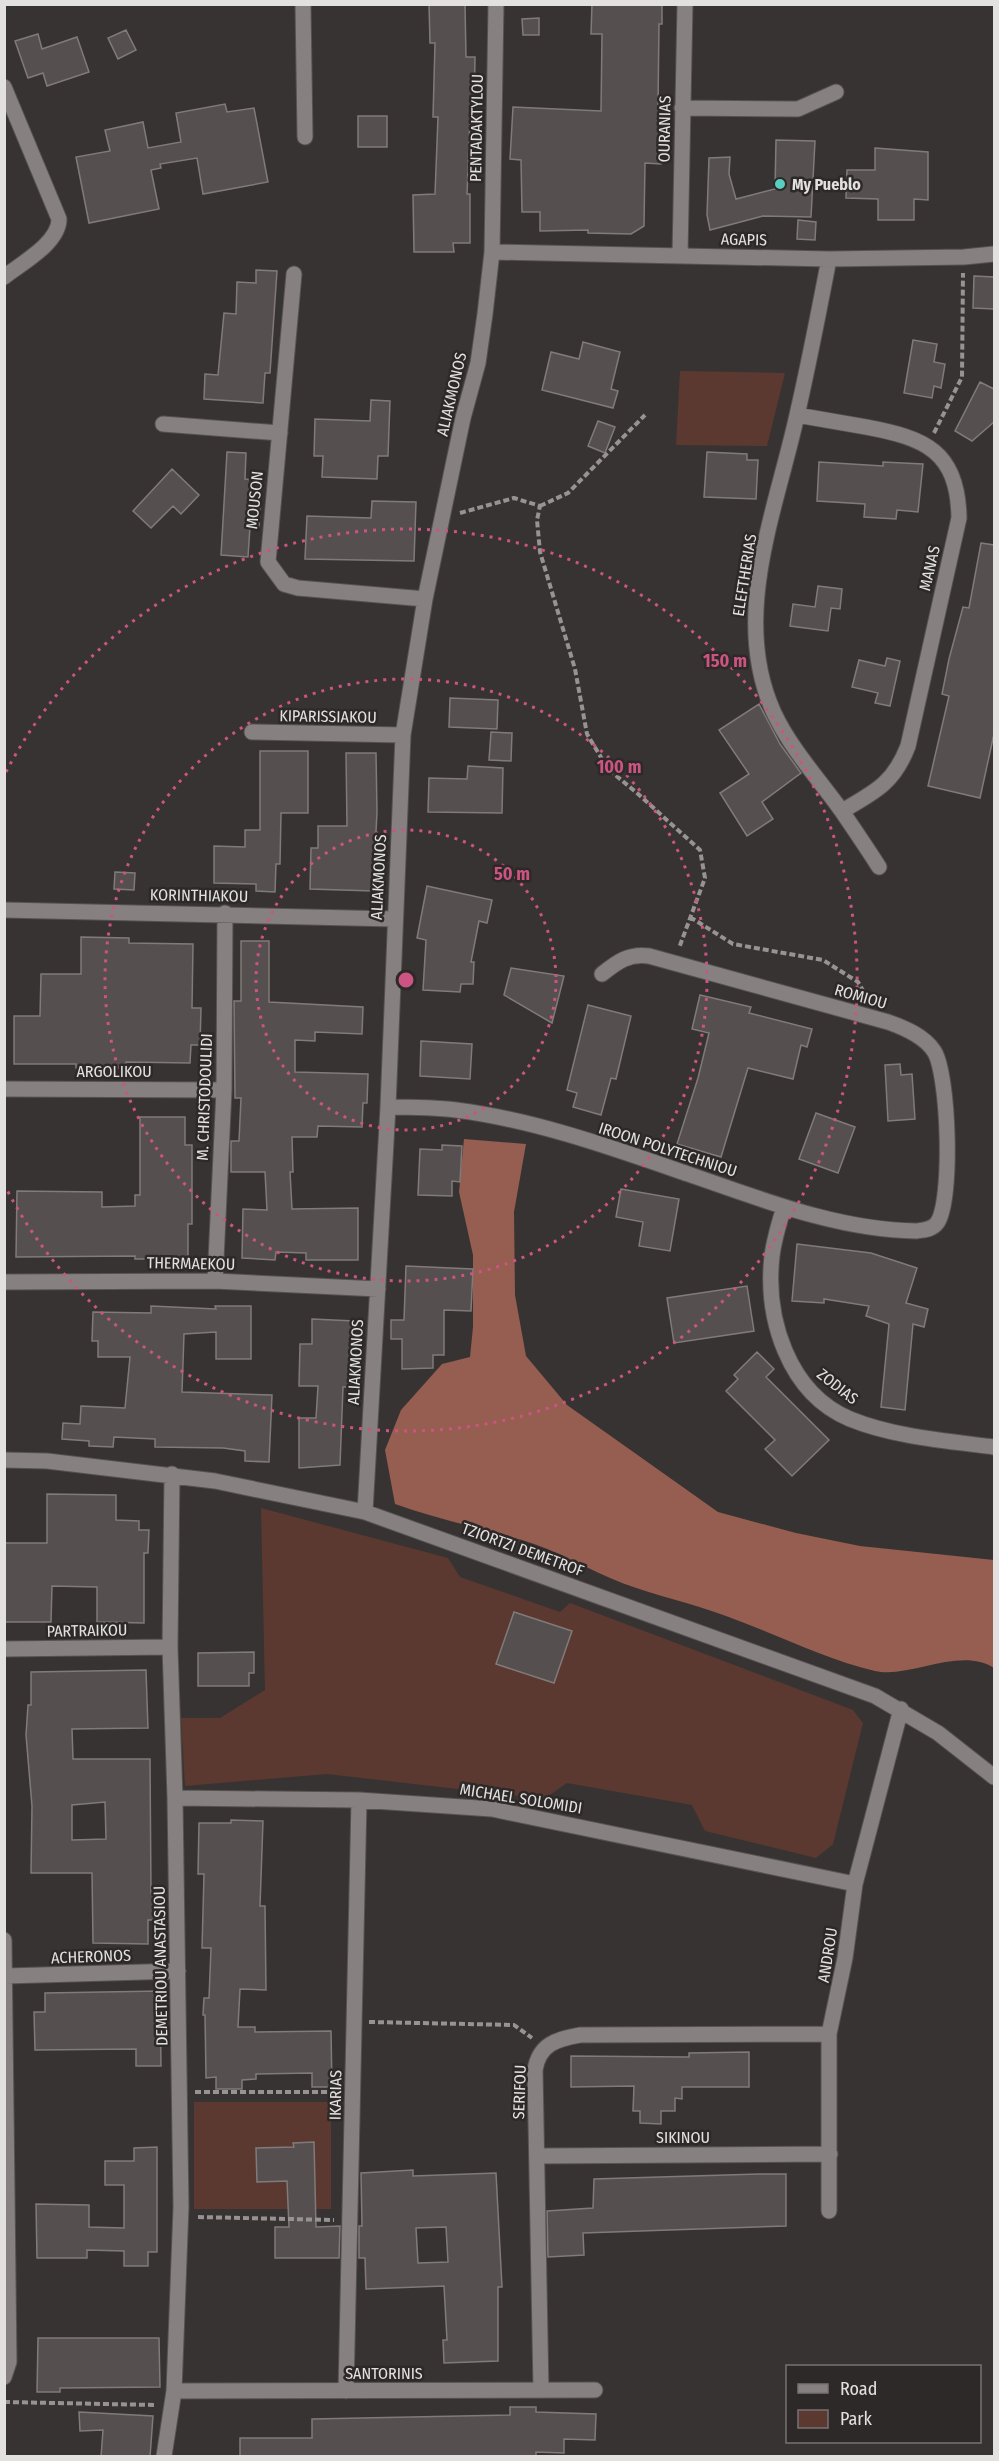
<svg xmlns="http://www.w3.org/2000/svg" width="999" height="2461" viewBox="0 0 999 2461" font-family="'Fira Sans Condensed',sans-serif">
  <style>
    .green { fill: #5c3930 }
    .forest { fill: #955e50 }
    .building { fill: #55504f; stroke: #807b7a; stroke-width: 1.5; fill-rule: evenodd }
    .lines { fill: none; stroke-linecap: round; stroke-linejoin: round }
    .street-casing { stroke: #555251; stroke-width: 17 }
    .path { stroke: #969392; stroke-width: 4; stroke-dasharray: 6 3; stroke-linecap: butt }
    .street { stroke: #868180; stroke-width: 15 }
    .ring { fill: none; stroke: #cc5483; stroke-width: 3; stroke-dasharray: 3 6 }
    .poi-dot { fill: #58cec0; stroke: #2d2928; stroke-width: 2 }
    .labels { text-anchor: middle; stroke-width: 5; stroke-linejoin: round; paint-order: stroke }
    .street-label { font-size: 16px; fill: #e3e1e0; stroke: #2d2928 }
    .poi-label { font-size: 16px; font-weight: bold; fill: #e3e1e0; stroke: #2d2928; text-anchor: start }
    .centre { fill: #cc5483; stroke: #2d2928; stroke-width: 3 }
    .ring-label { font-size: 18px; text-anchor: middle; font-weight: bold; fill: #cc5483; stroke: #2d2928; stroke-width: 5; stroke-linejoin: round; paint-order: stroke }
  </style>
  <rect width="100%" height="100%" fill="#373332"/>
  <!-- green -->
  <path class="green" d="M680,371L785,373L767,446L676,445Z
    M261,1508L448,1558L460,1577L560,1612L570,1603L853,1710L863,1723L833,1844L816,1858L705,1831L692,1805L567,1783L544,1799L327,1774L185,1786L181,1718H220L265,1690Z
    M194,2102H331V2209H194Z"/>
  <!-- forest -->
  <path class="forest" d="M464,1139L526,1144L514,1212L515,1295L526,1356L567,1405L718,1512L796,1533L860,1546L994,1560V1668C960,1646 909,1679 875,1671C824,1659 776,1634 726,1616C692,1603 656,1596 622,1583C589,1570 556,1550 522,1540C479,1528 437,1519 395,1504L385,1450L401,1410L442,1364L470,1357L473,1327V1255L459,1192Z"/>
  <!-- building -->
  <path class="building" d="M429,4H465L466,57H475L474,118H470L467,194H470V243H453L454,252H414L413,195L435,194L438,117H433L435,43H430Z
    M592,4H662V24H659L658,108H663L661,164L645,163L644,226L631,234L588,233V230L540,231V212H522L521,160L510,159L513,107L601,111L602,34H591Z
    M539,18V35H523L522,19Z
    M126,30L136,50L118,59L108,38Z
    M38,34L42,49L77,37L89,72L47,86L43,73L28,78L15,41Z
    M225,104L227,112L254,108L268,182L203,194L197,158L160,164L161,168L151,170L159,209L89,223L76,157L110,151L105,130L143,122L148,148L181,142L176,113Z
    M358,116H387V147H358Z
    M776,140L815,141L811,217L763,216L710,230L707,215L709,158L730,157L729,174L736,199L775,189Z
    M875,148L928,152V200L914,199V220H878V199L846,198L847,170H875Z
    M798,220L816,222L815,240L797,239Z
    M256,270L277,271L270,373H265L263,403L204,399L205,374L218,375L224,313L236,314L237,282L256,283Z
    M974,276L994,277V309L973,308Z
    M913,340L937,344L934,362L945,364L941,388L934,386L932,398L904,393Z
    M583,342L620,352L611,389L618,391L613,408L542,390L551,352L579,359Z
    M980,382L994,389V422L972,441L955,431Z
    M371,400L390,401L388,456H378L377,479L322,477L323,456H314L315,419L370,421Z
    M598,421L615,427L605,453L588,446Z
    M227,452L246,453L245,479L261,480L259,527H250L248,557L221,555Z
    M707,452L747,454V460H758L756,499L704,497Z
    M819,462L883,466V462L923,464L918,512L897,510L896,519L864,517L865,504L817,501Z
    M172,469L199,495L181,514L173,506L151,528L133,511Z
    M372,501L416,502L414,561L305,559L307,516L371,518Z
    M981,543L994,545V734L980,798L928,786L949,696L942,694L949,659L963,607L969,608Z
    M818,586L842,589L840,609L831,608L828,631L790,626L793,604L815,607Z
    M887,658L900,661L890,706L875,703L878,693L852,687L859,660L885,666Z
    M450,698L498,700L497,729L449,727Z
    M759,704L780,744L801,773L762,802L773,819L747,836L720,793L749,774L719,730Z
    M491,732L512,733L511,761L489,760Z
    M260,751H308V813H281L280,864H276L275,892L256,891V884L214,883V846L245,847V830H260Z
    M346,753H376L377,812L373,891L310,889L311,848H318V826H347Z
    M468,766L503,768L502,813L428,812L429,778L467,779Z
    M115,872L135,873L134,890L114,889Z
    M427,886L492,900L487,923L479,921L471,962H474L473,984H461L460,992L423,990L426,940L417,938Z
    M81,937L129,938V943L193,944L192,1008H201L200,1045H191L190,1063L126,1062V1068H76V1064H14V1016H40L41,974H81Z
    M241,941H269V1002L363,1007L362,1034L315,1032V1041L295,1040V1072L368,1074L367,1103H363L362,1127L318,1126L317,1137H292L293,1172H290L292,1209L358,1208V1260H306V1253L276,1252L275,1260L242,1258L243,1209L267,1210L265,1172H231V1141H239L241,1098H235L234,1001H241Z
    M511,968L564,976L552,1023L504,995Z
    M700,995L751,1007L749,1013L812,1029L807,1047L801,1045L793,1079L748,1068L721,1157L677,1144L698,1078L709,1033L692,1029Z
    M588,1005L631,1016L616,1079L611,1078L601,1115L573,1107L577,1093L567,1090Z
    M421,1041L472,1044L470,1079L420,1076Z
    M900,1064L901,1075L912,1074L915,1119L888,1121L885,1065Z
    M816,1113L855,1127L838,1173L799,1159Z
    M140,1117H185V1145H192V1224H188V1259H135V1256L16,1257L17,1191L102,1192V1207L135,1206V1195H140Z
    M442,1145L462,1146L460,1182L452,1181V1196L418,1195L420,1149L442,1150Z
    M621,1189L679,1199L670,1251L639,1246L643,1222L616,1217Z
    M797,1244L871,1253L917,1268L906,1303L928,1309L924,1327L913,1324L905,1410L881,1407L889,1324L866,1316L869,1306L824,1299V1303L792,1301Z
    M406,1266L473,1269L471,1311L444,1310V1355H433V1368L402,1369V1339H391V1320H404Z
    M747,1286L754,1331L674,1343L667,1298Z
    M151,1306L216,1309L215,1306H251V1359H216V1332L184,1334L182,1392L272,1395L269,1462L245,1461V1451L223,1448L155,1447V1439L114,1437L113,1447L89,1446V1441L62,1439L63,1423L80,1424L81,1406L125,1408L130,1357H98V1341H92L93,1312L151,1313Z
    M312,1319L354,1321L352,1387H343L340,1465L299,1468V1418H316L318,1386H299L300,1344H312Z
    M757,1352L774,1369L766,1377L829,1440L792,1476L765,1449L775,1440L726,1391L738,1379L734,1375Z
    M47,1494L116,1495V1520L139,1521V1530H149L148,1553H144V1623L97,1622V1587L52,1586L51,1622H4V1543H47Z
    M514,1612L572,1631L554,1683L496,1664Z
    M254,1652V1673H249V1686H198V1653Z
    M146,1670L148,1728L72,1729L73,1759H150L151,1893H162V1920H148V1944L93,1943L92,1873H31L32,1806L26,1735L28,1705H31V1672ZM105,1802L106,1839L72,1840V1805Z
    M231,1820L263,1821L260,1906H265L266,1990L240,1989L238,2027H255V2032L331,2031L332,2087H312V2073L256,2074V2079L242,2080V2089H216V2077L206,2078L205,2015H203L204,1998H209L211,1948H202L204,1874H198L199,1823H231Z
    M160,1991L161,2066H136V2049L35,2050L34,2012H45V1993Z
    M749,2052V2087H682V2099L675,2098V2111H661V2124L640,2123V2111H633L634,2086L571,2087V2056L689,2057V2053Z
    M314,2142L316,2227L340,2226L339,2258H275V2227H289L287,2181L257,2182L256,2148L294,2147L293,2143Z
    M157,2147V2252H148V2266H124V2251L87,2250V2258H37L36,2204L89,2205V2227L124,2228V2185H105V2161H134V2148Z
    M413,2170V2176L496,2173L502,2287H498V2361L444,2363L443,2340H447L444,2286L366,2289L365,2258H359V2226H362L361,2173ZM446,2227L448,2262L418,2263L416,2228Z
    M759,2174H786V2226L583,2233L584,2255L548,2257L547,2211L593,2208L594,2179Z
    M38,2338H159L160,2387L60,2388V2392H37Z
    M510,2407H536V2412L596,2414L595,2440L564,2439V2453L536,2452V2457H240V2438H312V2419L510,2415Z
    M79,2412L153,2416L150,2457H101L103,2430L80,2431Z"/>
  <g class="lines">
    <defs>
      <path id="street" d="M303,4L305,137
        M4,87L59,219C59,243 22,263 4,277
        M682,108L798,109L836,92
        M492,252L829,259L964,257L994,254
        M680,255L685,4
        M829,259C819,311 809,363 797,415C776,511 730,617 774,713C791,749 818,778 841,810C854,829 867,848 879,867
        M294,274L268,562L284,584L298,588L425,599
        M797,415C820,419 843,423 866,427C925,438 958,451 959,518L908,746C894,783 875,792 842,811
        M163,424L280,433
        M252,732L403,735
        M4,910L394,919
        M4,1089L224,1090
        M388,1107C411,1107 433,1107 456,1110C535,1120 613,1148 688,1174C761,1199 837,1230 916,1231C923,1230 932,1230 937,1223C953,1202 949,1074 934,1051C924,1036 905,1028 888,1022L649,956C629,953 617,962 602,974
        M784,1207C779,1223 774,1240 772,1256C765,1318 788,1393 850,1419C894,1437 948,1441 994,1447
        M215,1281L224,1090L225,913
        M4,1282L215,1281L378,1289
        M4,1460L47,1461L215,1481L365,1512L875,1696L938,1733L994,1777
        M365,1512L388,1107L403,735L425,599L463,418L478,363L485,314L492,252L496,4
        M4,1649L170,1647
        M175,1798L359,1800L492,1809L855,1884
        M4,1940L9,2362L4,2377
        M6,1976L178,1971
        M537,2156L830,2154
        M829,2211V2034L845,1958L855,1884L901,1709
        M541,2390L535,2070C539,2044 557,2039 580,2035L829,2034
        M174,2391L595,2390
        M346,2391L359,1800
        M164,2456L174,2391L181,2207L175,1798L170,1647L172,1474"/>
    </defs>
    <!-- street casing -->
    <use href="#street" class="street-casing"/>
    <!-- path -->
    <path class="path" d="M934,433L962,377L963,273
      M540,506L568,493L645,415
      M460,513L514,498L540,506L537,520L540,552L575,669L587,734L608,769L637,793L700,850L705,878L679,948
      M690,917L733,944L823,960L858,982L868,999
      M369,2022L514,2025L532,2038
      M195,2092H337
      M198,2217L334,2220
      M4,2402L156,2405"/>
    <!-- street -->
    <use href="#street" class="street"/>
  </g>
  <!-- distance rings -->
  <g class="ring">
    <circle cx="406" cy="980" r="150"/>
    <circle cx="406" cy="980" r="301"/>
    <path d="M6 772A451 451 0 1 1 6 1188"/>
  </g>
  <!-- markers -->
  <circle class="poi-dot" cx="780" cy="184" r="6"/>
  <g class="labels">
    <!-- street labels -->
    <g class="street-label">
      <text transform="translate(476 128) rotate(-89)" y="6">PENTADAKTYLOU</text>
      <text transform="translate(664 129) rotate(-89)" y="6">OURANIAS</text>
      <text transform="translate(744 239) rotate(1)" y="6">AGAPIS</text>
      <text transform="translate(451 394) rotate(-77)" y="6">ALIAKMONOS</text>
      <text transform="translate(254 500) rotate(-84)" y="6">MOUSON</text>
      <text transform="translate(929 568) rotate(-77)" y="6">MANAS</text>
      <text transform="translate(744 575) rotate(-81)" y="6">ELEFTHERIAS</text>
      <text transform="translate(328 716) rotate(1)" y="6">KIPARISSIAKOU</text>
      <text transform="translate(378 877) rotate(-87)" y="6">ALIAKMONOS</text>
      <text transform="translate(199 895) rotate(1)" y="6">KORINTHIAKOU</text>
      <text transform="translate(861 996) rotate(16)" y="6">ROMIOU</text>
      <text x="114" y="1077">ARGOLIKOU</text>
      <text transform="translate(204 1097) rotate(-88)" y="6">M. CHRISTODOULIDI</text>
      <text transform="translate(668 1149) rotate(18)" y="6">IROON POLYTECHNIOU</text>
      <text transform="translate(191 1263) rotate(1)" y="6">THERMAEKOU</text>
      <text transform="translate(355 1362) rotate(-87)" y="6">ALIAKMONOS</text>
      <text transform="translate(838 1386) rotate(38)" y="6">ZODIAS</text>
      <text transform="translate(523 1549) rotate(20)" y="6">TZIORTZI DEMETROF</text>
      <text transform="translate(87 1630) rotate(-1)" y="6">PARTRAIKOU</text>
      <text transform="translate(521 1798) rotate(9)" y="6">MICHAEL SOLOMIDI</text>
      <text transform="translate(827 1955) rotate(-81)" y="6">ANDROU</text>
      <text transform="translate(91 1956) rotate(-2)" y="6">ACHERONOS</text>
      <text transform="translate(160 1966) rotate(-91)" y="6">DEMETRIOU ANASTASIOU</text>
      <text transform="translate(519 2092) rotate(-88)" y="6">SERIFOU</text>
      <text transform="translate(335 2095) rotate(-89)" y="6">IKARIAS</text>
      <text x="683" y="2143">SIKINOU</text>
      <text x="384" y="2379">SANTORINIS</text>
    </g>
    <!-- poi labels -->
    <g class="poi-label">
      <text x="792" y="190">My Pueblo</text>
    </g>
  </g>
  <circle cx="406" cy="980" r="9" class="centre"/>
  <g class="ring-label">
    <text x="725" y="667">150 m</text>
    <text x="619" y="773">100 m</text>
    <text x="512" y="880">50 m</text>
  </g>
  <!-- border -->
  <rect width="999" height="2461" fill="none" stroke="#e3e1e0" stroke-width="12"/>
  <!-- legend -->
  <rect x="786" y="2365" width="195" height="78" fill="#2d2928" stroke="#767372" stroke-width="1.5"/>
  <rect x="798" y="2384" width="30" height="9" fill="#868180" stroke="#767372" stroke-width="1.5"/>
  <text x="840" y="2395" font-size="18" fill="#e3e1e0">Road</text>
  <rect x="798" y="2410" width="30" height="18" fill="#5c3930" stroke="#767372" stroke-width="1.5"/>
  <text x="840" y="2425" font-size="18" fill="#e3e1e0">Park</text>
</svg>
